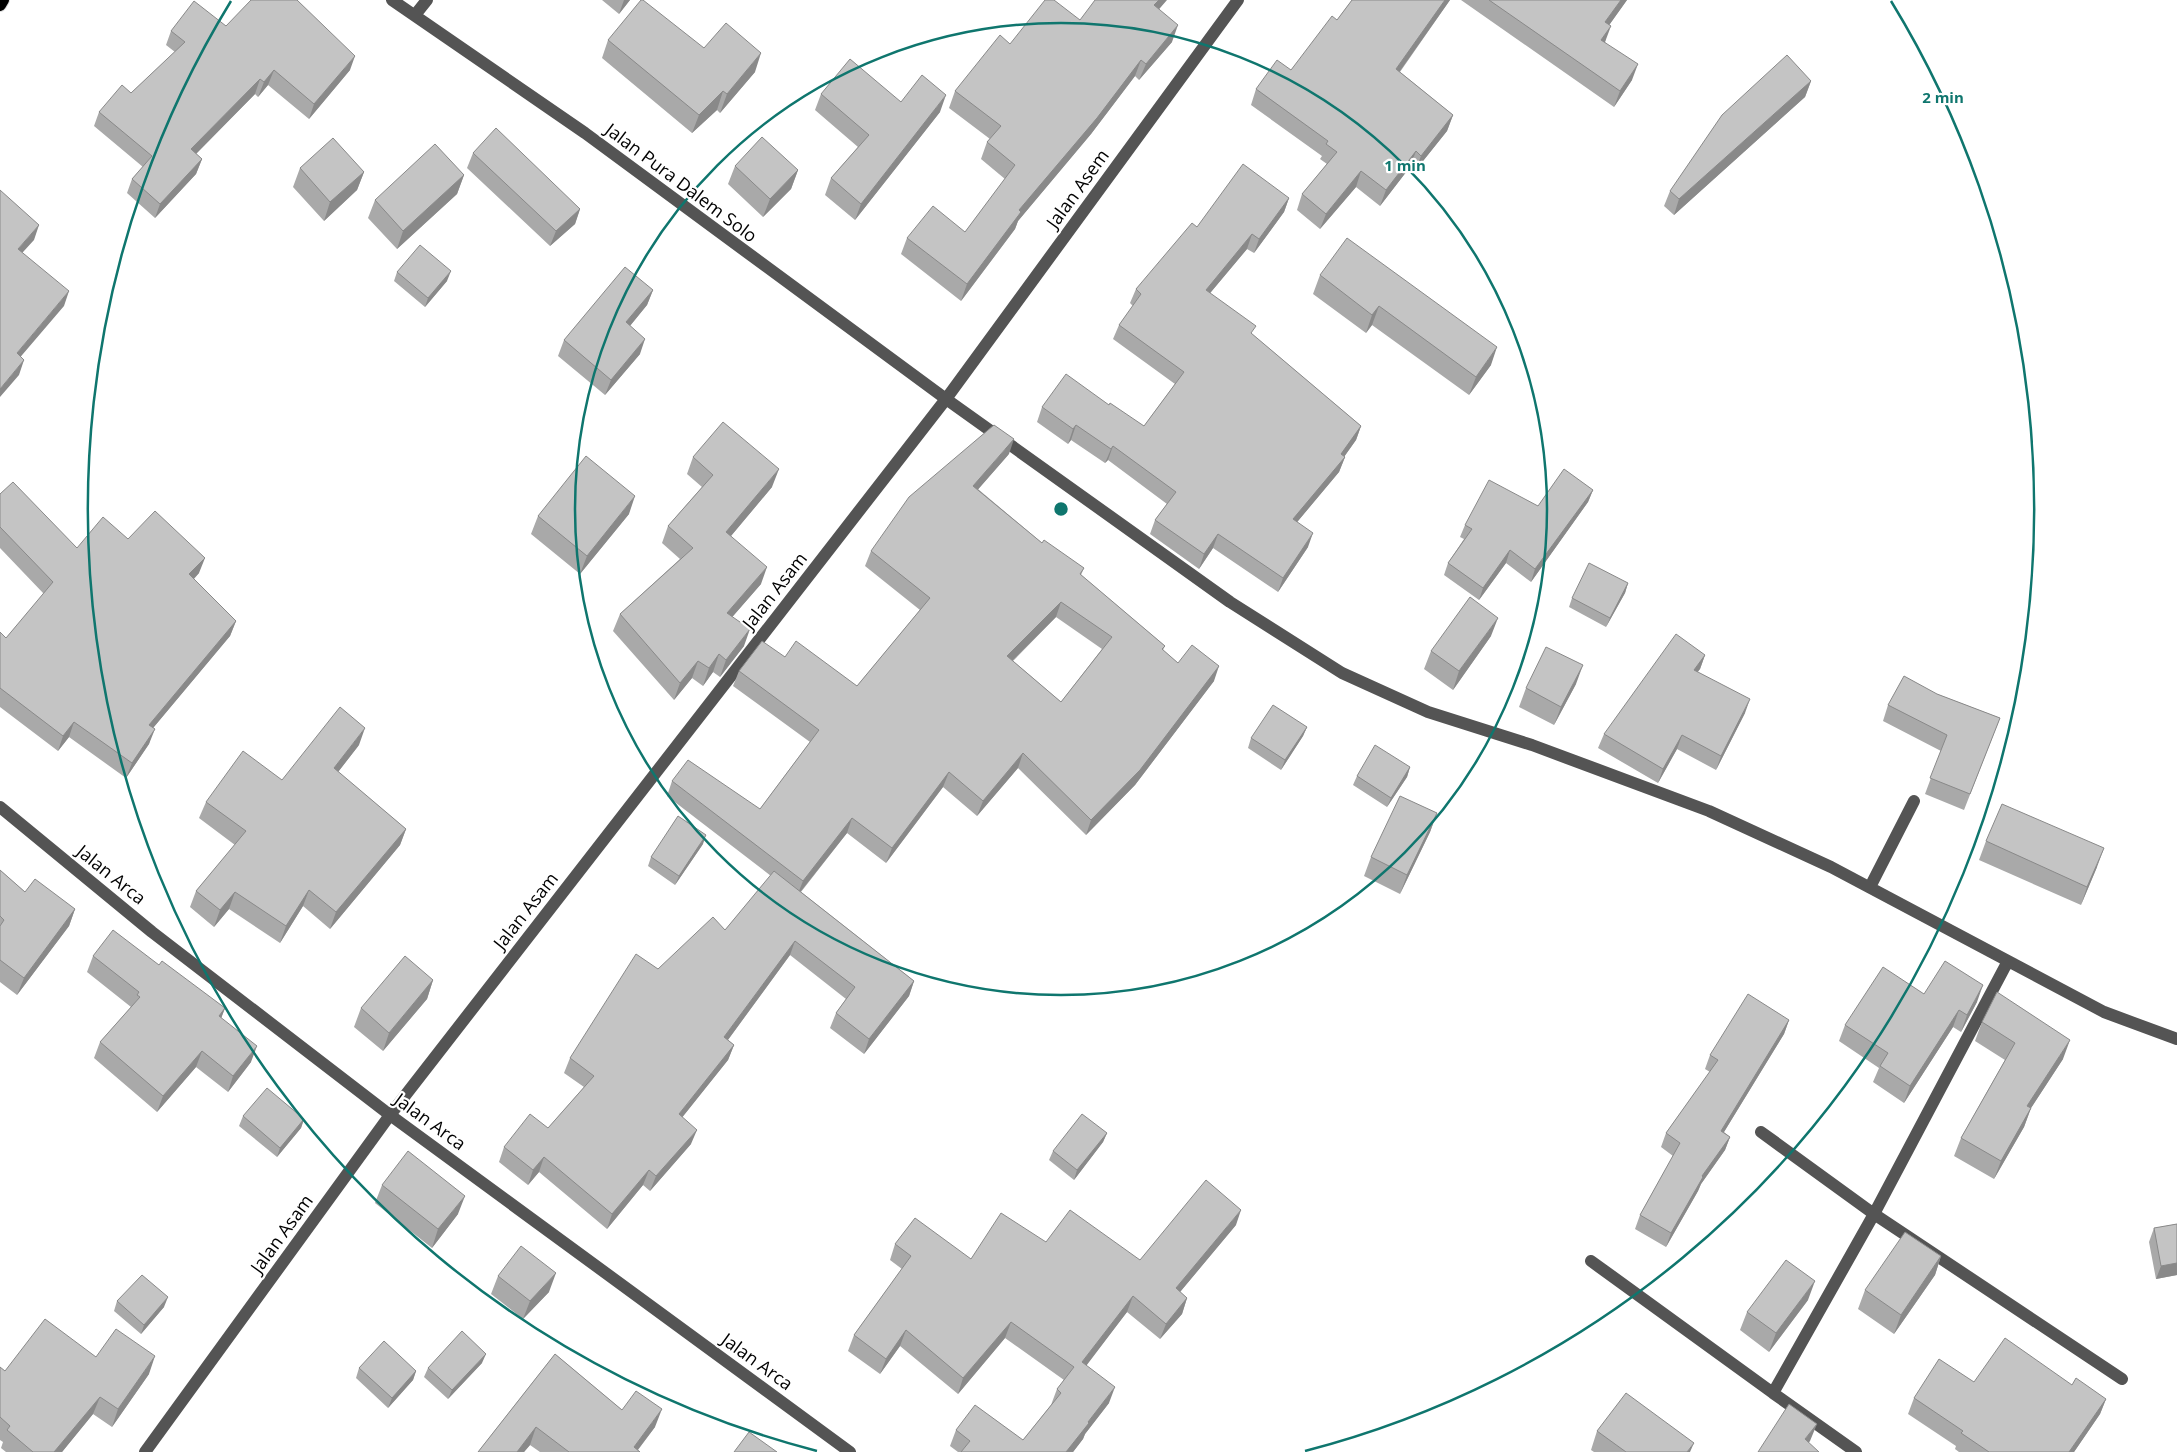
<svg xmlns="http://www.w3.org/2000/svg" width="2177" height="1452" viewBox="0 0 2177 1452" font-family="'Open Sans',sans-serif">
  <style>
    .lines { fill: none; stroke-linecap: round; stroke-linejoin: round }
    .major-casing { stroke: #dbdbdb; stroke-width: 14 }
    .minor { stroke: #545454; stroke-width: 12 }
    .major { stroke: #000; stroke-width: 12 }
    .wall { fill: #a9a9a9; fill-rule: evenodd }
    .shaded-wall { fill: #898989 }
    .building { fill: #c4c4c4; stroke: #898989; fill-rule: evenodd }
    .ring { fill: none; stroke: #0f766e; stroke-width: 2.5 }
    .labels { text-anchor: middle; stroke-width: 4.5; stroke-linejoin: round; paint-order: stroke }
    .street-label { font-size: 18px; fill: #000; stroke: #fff }
    .centre { fill: #0f766e; stroke: #fff; stroke-width: 2.5 }
    .ring-label { font-size: 15px; text-anchor: middle; font-weight: bold; fill: #0f766e; stroke: #fff; stroke-width: 4.5; stroke-linejoin: round; paint-order: stroke }
  </style>
  <rect width="100%" height="100%" fill="#fff"/>
  <g class="lines">
    <defs>
      <path id="major" d="M0,5L3,0"/>
    </defs>
    <!-- major casing -->
    <use href="#major" class="major-casing"/>
    <!-- minor -->
    <path class="minor" d="M392,0L585,133L946,399L1230,602L1342,673L1428,712L1532,745L1709,811L1831,867L2104,1012L2177,1039
      M415,15L427,0
      M0,807L152,932L390,1115L850,1452
      M1870,887L1914,801
      M1761,1132L1874,1214L2122,1379
      M1591,1261L1773,1393
      M145,1452L390,1115L946,399L1238,0
      M1856,1452L1773,1393L1874,1214L2008,961"/>
    <!-- major -->
    <use href="#major" class="major"/>
  </g>
  <!-- wall -->
  <path class="wall" d="M602,0H630L619,14Z
    M1352,0H1450L1400,72L1453,115L1447,131L1415,171L1410,167L1380,206L1356,187L1320,229L1297,210L1302,194L1327,164L1320,159L1322,156L1251,105L1256,89L1291,70L1337,20Z
    M1461,0H1627L1609,25L1605,42L1632,80L1614,107Z
    M1159,9L1172,42L1139,80L1135,76L1091,134L1018,221L1015,229L961,301L901,254L907,238L965,232L1005,179L981,159L987,142L990,139L949,108L955,91L1010,44L1080,20Z
    M226,26L350,70L309,119L268,85L258,97L255,94L196,154L202,159L196,174L155,218L127,193L132,179L143,167L94,126L99,112L131,93L175,52L166,45L171,31Z
    M608,40L704,48L755,72L720,113L717,110L692,133L602,58Z
    M1811,81L1805,97L1674,215L1664,206L1670,191Z
    M821,94L901,102L940,112L855,220L825,195L831,178L858,147L815,110Z
    M473,153L580,209L575,224L550,246L467,168Z
    M735,166L798,170L791,189L763,217L728,184Z
    M300,168L364,172L357,190L324,221L293,187Z
    M464,175L457,194L397,249L368,218L375,200Z
    M1289,198L1284,212L1254,253L1247,249L1210,293L1253,335L1361,426L1356,440L1344,457H1345L1339,472L1297,522L1308,547L1278,592L1213,548L1199,569L1150,534L1155,520L1167,504L1108,460L1105,463L1071,440L1068,444L1037,422L1042,407L1109,405L1144,426L1175,384L1113,339L1119,325L1133,306L1130,303L1136,289L1197,227Z
    M397,272L447,281L425,307L394,281Z
    M1320,275L1491,365L1469,395L1372,325L1366,333L1313,294Z
    M653,290L647,305L630,326L640,354L605,395L558,356L564,340Z
    M1009,454L978,489L1042,543L1084,568L1081,575L1165,646L1163,650L1178,663L1214,681L1135,785L1086,835L1018,768L977,816L943,787L886,863L847,833L801,892L914,981L909,996L864,1054L830,1028L836,1013L846,999L790,955L728,1040L734,1045L728,1060L682,1117L691,1144L650,1191L643,1185L607,1229L539,1172L528,1185L499,1162L504,1147L548,1128L584,1087L564,1073L570,1058L658,969L725,930L771,876L667,796L672,781L760,809L810,742L733,686L739,671L785,657L857,686L920,610L865,566L871,551ZM1056,617L1102,649L1061,702L1013,661Z
    M693,457L772,487L731,536L761,584L732,617L744,646L720,677L713,672L703,686L692,678L674,700L613,631L620,614L680,559L662,543L668,526L702,487L687,474Z
    M1593,490L1588,502L1531,582L1506,563L1479,600L1444,575L1448,563L1464,539L1460,537L1465,525L1538,506Z
    M0,494L77,548L128,539L199,573L194,579L236,621L230,636L153,728L149,744L126,778L69,737L58,751L0,707V632L6,638L44,594L0,548Z
    M629,514L580,574L531,534L538,516Z
    M1628,583L1625,593L1606,627L1569,607L1572,598Z
    M1491,636L1453,690L1424,669L1431,651Z
    M1705,655L1700,669L1697,672L1745,713L1716,770L1677,749L1658,783L1598,748L1604,734Z
    M1576,684L1554,725L1519,707L1526,688Z
    M1937,694L2000,718L1964,810L1925,794L1941,751L1883,721L1888,705Z
    M1307,727L1303,736L1281,770L1248,748L1251,738Z
    M359,745L338,772L406,829L400,845L330,929L303,906L280,943L229,909L214,927L190,907L196,891L235,845L199,818L206,802L282,780Z
    M1410,767L1407,777L1387,807L1353,785L1357,776Z
    M1437,813L1430,832L1400,894L1364,876L1371,857Z
    M1986,841L2097,867L2081,905L1979,860Z
    M703,844L675,885L648,866L651,857Z
    M0,870L25,892L75,909L69,926L17,995L0,982Z
    M93,956L159,965L225,1008L221,1018L251,1062L228,1092L196,1067L157,1112L94,1058L100,1042L131,1007L87,972Z
    M433,980L427,999L383,1051L354,1027L361,1008Z
    M1924,994L1977,1002L1961,1032L1953,1027L1904,1103L1873,1082L1879,1068L1839,1041L1845,1025Z
    M1789,1020L1784,1034L1724,1132L1730,1137L1725,1150L1701,1184L1698,1191L1666,1247L1635,1229L1640,1215L1673,1156L1661,1147L1666,1133L1710,1072L1705,1069L1710,1055Z
    M1982,1022L2063,1059L2031,1108L2024,1127L1994,1179L1954,1156L1961,1138L2005,1060L1975,1041Z
    M243,1116L304,1119L301,1128L277,1157L239,1126Z
    M1107,1133L1103,1142L1074,1180L1049,1160L1053,1151Z
    M382,1185L458,1214L432,1248L375,1203Z
    M2177,1224V1275L2156,1279L2149,1242L2154,1228Z
    M1236,1225L1180,1292L1187,1298L1182,1314L1160,1339L1127,1312L1086,1365L1109,1403L1085,1434L1083,1439L1073,1452H958L950,1446L956,1430L1023,1440L1051,1405L1057,1389L1064,1380L1005,1338L958,1394L900,1346L880,1374L848,1351L854,1335L902,1269L890,1260L895,1244L971,1259L1046,1242L1140,1260Z
    M1941,1256L1935,1275L1894,1334L1858,1309L1865,1290Z
    M498,1276L549,1292L523,1319L491,1294Z
    M1808,1300L1769,1352L1740,1330L1747,1312Z
    M117,1301L164,1307L141,1334L114,1311Z
    M555,1354L622,1410L655,1427L638,1450L640,1452H540L530,1445L524,1452H478Z
    M96,1357L149,1374L112,1427L93,1414L62,1452H6L1,1448L3,1442L0,1440V1367L5,1371Z
    M482,1363L448,1399L424,1377L428,1368Z
    M359,1368L416,1371L413,1380L388,1408L356,1378Z
    M1974,1382L2106,1399L2100,1414L2074,1452H1959L1955,1449L1956,1446L1908,1414L1914,1398Z
    M1597,1431L1687,1452H1594L1591,1450Z"/>
  <!-- shaded-wall -->
  <path class="shaded-wall" d="M624,0H630L619,14Z
    M1159,0H1167L1148,22L1154,5Z
    M1445,0H1450L1390,85L1396,69Z
    M1621,0H1627L1600,38L1605,22Z
    M1178,25L1172,42L1139,80L1146,64Z
    M1611,26L1605,42L1595,55L1601,40Z
    M761,53L755,72L720,113L727,94Z
    M355,56L350,70L309,119L314,104Z
    M1141,60L1135,76L1091,134L1018,221L1015,229L961,301L967,284L1019,210Z
    M1638,64L1632,80L1614,107L1620,91Z
    M274,70L268,85L258,97L264,82Z
    M260,79L255,94L186,164L191,149Z
    M1811,81L1805,97L1674,215L1679,199Z
    M723,91L717,110L692,133L699,115Z
    M946,95L940,112L855,220L861,204Z
    M1453,115L1447,131L1415,171L1421,156Z
    M1416,151L1410,167L1380,206L1386,190Z
    M202,159L196,174L155,218L160,204Z
    M798,170L791,189L763,217L770,199Z
    M1361,171L1356,187L1320,229L1326,214Z
    M364,172L357,190L324,221L330,202Z
    M464,175L457,194L397,249L403,231Z
    M1289,198L1284,212L1254,253L1259,239Z
    M580,209L575,224L550,246L556,231Z
    M39,225L34,240L13,263L18,249Z
    M1252,234L1247,249L1201,304L1206,290Z
    M451,271L447,281L425,307L428,298Z
    M653,290L647,305L620,338L626,322Z
    M69,291L64,306L11,368L17,353Z
    M1379,306L1372,325L1366,333L1372,315Z
    M645,339L640,354L605,395L611,380Z
    M1497,347L1491,365L1469,395L1476,377Z
    M24,360L19,375L0,397V389Z
    M1076,425L1071,440L1068,444L1073,429Z
    M1361,426L1356,440L1336,468L1345,457L1339,472L1288,533L1293,519Z
    M1014,439L1009,454L968,501L973,486Z
    M1113,446L1108,460L1105,463L1111,449Z
    M779,469L772,487L720,549L726,532Z
    M1593,490L1588,502L1531,582L1535,569Z
    M635,496L629,514L580,574L587,556Z
    M1313,533L1308,547L1278,592L1283,578Z
    M1218,534L1213,548L1199,569L1204,554Z
    M1510,550L1506,563L1479,600L1483,588Z
    M205,558L199,573L184,589L189,574Z
    M767,567L761,584L721,630L727,613Z
    M1628,583L1625,593L1606,627L1610,618Z
    M1061,602L1056,617L1002,671L1007,656Z
    M1498,618L1491,636L1453,690L1459,671Z
    M236,621L230,636L143,740L149,725Z
    M750,629L744,646L720,677L726,660Z
    M719,654L713,672L703,686L709,668Z
    M1705,655L1700,669L1688,685L1694,670Z
    M698,661L692,678L674,700L680,683Z
    M1583,665L1576,684L1554,725L1561,707Z
    M1219,666L1214,681L1135,785L1086,835L1091,820Z
    M1750,699L1745,713L1716,770L1721,756Z
    M74,722L69,737L58,751L63,736Z
    M1307,727L1303,736L1281,770L1285,760Z
    M365,728L359,745L328,785L334,768Z
    M155,729L149,744L126,778L132,763Z
    M1682,735L1677,749L1658,783L1663,769Z
    M1023,753L1018,768L977,816L983,801Z
    M1410,767L1407,777L1387,807L1391,798Z
    M949,772L943,787L886,863L892,848Z
    M1437,813L1430,832L1400,894L1407,875Z
    M852,818L847,833L797,896L803,881Z
    M406,829L400,845L330,929L336,912Z
    M706,835L703,844L675,885L679,876Z
    M2104,848L2097,867L2081,905L2087,887Z
    M309,890L303,906L280,943L286,926Z
    M235,892L229,909L214,927L220,910Z
    M75,909L69,926L17,995L24,978Z
    M795,941L790,955L719,1052L724,1037Z
    M433,980L427,999L383,1051L389,1033Z
    M914,981L909,996L864,1054L869,1039Z
    M1983,985L1977,1002L1961,1032L1967,1015Z
    M225,1008L219,1024V1016Z
    M1959,1010L1953,1027L1904,1103L1910,1086Z
    M1789,1020L1784,1034L1716,1145L1721,1131Z
    M2070,1040L2063,1059L2031,1108L2024,1127L1994,1179L2001,1161L2027,1106Z
    M734,1045L728,1060L673,1129L679,1114Z
    M257,1046L251,1062L228,1092L233,1076Z
    M202,1051L196,1067L157,1112L163,1096Z
    M304,1119L301,1128L277,1157L280,1148Z
    M697,1130L691,1144L650,1191L656,1176Z
    M1107,1133L1103,1142L1074,1180L1077,1170Z
    M1730,1137L1725,1150L1701,1184L1698,1191L1666,1247L1671,1233L1702,1176Z
    M544,1157L539,1172L528,1185L533,1170Z
    M649,1170L643,1185L607,1229L612,1214Z
    M465,1196L458,1214L432,1248L438,1229Z
    M1241,1210L1236,1225L1170,1304L1176,1288Z
    M1941,1256L1935,1275L1894,1334L1901,1315Z
    M2177,1263V1275L2156,1279L2161,1266Z
    M556,1273L549,1292L523,1319L530,1301Z
    M1815,1281L1808,1300L1769,1352L1776,1333Z
    M1133,1296L1127,1312L1077,1378L1082,1362Z
    M168,1297L164,1307L141,1334L144,1325Z
    M1187,1298L1182,1314L1160,1339L1166,1324Z
    M1011,1322L1005,1338L958,1394L963,1378Z
    M906,1330L900,1346L880,1374L886,1359Z
    M486,1354L482,1363L448,1399L452,1390Z
    M155,1356L149,1374L112,1427L118,1409Z
    M416,1371L413,1380L388,1408L392,1398Z
    M1115,1387L1109,1403L1085,1434L1083,1439L1073,1452H1066L1088,1422Z
    M100,1397L93,1414L62,1452H54Z
    M2106,1399L2100,1414L2074,1452H2069Z
    M662,1409L655,1427L636,1452L634,1447Z
    M1817,1424L1810,1441L1802,1452L1805,1439Z
    M536,1427L530,1445L524,1452H517Z
    M1694,1443L1690,1452H1687Z"/>
  <!-- building -->
  <path class="building" d="M251,0H297L355,56L314,104L274,70L264,82L260,79L191,149L202,159L160,204L132,179L152,156L99,112L122,85L131,93L185,42L171,31L194,1L226,26Z
    M641,0H643L704,48L726,23L761,53L727,94L723,91L699,115L608,40Z
    M1045,0H1054L1080,20L1095,0H1159L1154,5L1178,25L1146,64L1141,60L1097,118L1019,210L1021,212L967,284L907,238L933,206L965,232L1015,165L987,142L1001,126L955,91L1000,35L1010,44Z
    M1352,0H1445L1396,69L1453,115L1421,156L1416,151L1386,190L1361,171L1326,214L1302,194L1337,152L1326,144L1328,141L1256,89L1277,60L1291,70L1332,16L1337,20Z
    M1489,0H1621L1605,22L1611,26L1601,40L1638,64L1620,91Z
    M1787,55L1811,81L1679,199L1670,191L1722,115Z
    M850,59L901,102L922,75L946,95L861,204L831,178L869,135L821,94Z
    M496,128L580,209L556,231L473,153Z
    M762,137L798,170L770,199L735,166Z
    M333,138L364,172L330,202L300,168Z
    M435,144L464,175L403,231L375,200Z
    M1243,164L1289,198L1259,239L1252,234L1206,290L1256,326L1251,333L1361,426L1341,454L1345,457L1293,519L1313,533L1283,578L1218,534L1204,554L1155,520L1176,492L1113,446L1111,449L1076,425L1073,429L1042,407L1066,374L1109,405L1110,403L1144,426L1184,372L1119,325L1141,294L1136,289L1192,223L1197,227Z
    M0,190L39,225L18,249L69,291L17,353L24,360L0,389Z
    M1347,238L1497,347L1476,377L1379,306L1372,315L1320,275Z
    M420,245L451,271L428,298L397,272Z
    M625,267L653,290L626,322L645,339L611,380L564,340Z
    M723,422L779,469L726,532L767,567L727,613L750,629L726,660L719,654L709,668L698,661L680,683L620,614L693,548L668,526L713,475L693,457Z
    M994,425L1014,439L973,486L1042,543L1044,540L1084,568L1080,574L1165,646L1162,649L1178,663L1192,645L1219,666L1140,770L1091,820L1023,753L983,801L949,772L892,848L852,818L803,881L672,781L688,760L760,809L819,730L739,671L762,641L785,657L796,641L857,686L930,598L871,551L909,497ZM1061,602L1112,637L1061,702L1007,656Z
    M586,456L635,496L587,556L538,516Z
    M1564,469L1593,490L1535,569L1510,550L1483,588L1448,563L1472,529L1465,525L1489,480L1538,506Z
    M13,482L77,548L103,517L128,539L155,511L205,558L189,574L236,621L149,725L155,729L132,763L74,722L63,736L0,688V632L6,638L53,582L0,527V494Z
    M1589,563L1628,583L1610,618L1572,598Z
    M1470,597L1498,618L1459,671L1431,651Z
    M1676,634L1705,655L1694,670L1750,699L1721,756L1682,735L1663,769L1604,734Z
    M1546,647L1583,665L1561,707L1526,688Z
    M1904,676L1937,694L2000,718L1970,794L1930,778L1947,735L1888,705Z
    M1273,705L1307,727L1285,760L1251,738Z
    M340,707L365,728L334,768L406,829L336,912L309,890L286,926L235,892L220,910L196,891L246,831L206,802L243,751L282,780Z
    M1375,745L1410,767L1391,798L1357,776Z
    M1400,796L1437,813L1407,875L1371,857Z
    M2002,804L2104,848L2087,887L1986,841Z
    M678,816L706,835L679,876L651,857Z
    M0,870L25,892L35,879L75,909L24,978L0,960V926L4,920L0,916Z
    M774,871L914,981L869,1039L836,1013L855,987L795,941L724,1037L734,1045L679,1114L697,1130L656,1176L649,1170L612,1214L544,1157L533,1170L504,1147L530,1114L548,1128L594,1076L570,1058L636,954L658,969L713,917L725,930Z
    M113,930L159,965L162,961L225,1008L219,1016L257,1046L233,1076L202,1051L163,1096L100,1042L140,997L137,995L139,992L93,956Z
    M405,956L433,980L389,1033L361,1008Z
    M1945,961L1983,985L1967,1015L1959,1010L1910,1086L1880,1066L1888,1053L1845,1025L1883,967L1924,994Z
    M1997,992L2070,1040L2027,1106L2031,1108L2001,1161L1961,1138L2015,1043L1982,1022Z
    M1748,994L1789,1020L1721,1131L1730,1137L1702,1176L1703,1177L1671,1233L1640,1215L1680,1143L1666,1133L1718,1060L1710,1055Z
    M267,1088L304,1119L280,1148L243,1116Z
    M1082,1114L1107,1133L1077,1170L1053,1151Z
    M408,1151L465,1196L438,1229L382,1185Z
    M1206,1180L1241,1210L1176,1288L1187,1298L1166,1324L1133,1296L1082,1362L1115,1387L1088,1422L1089,1423L1066,1452H961L970,1441L956,1430L975,1405L1023,1440L1061,1393L1057,1389L1074,1367L1011,1322L963,1378L906,1330L886,1359L854,1335L911,1256L895,1244L915,1218L971,1259L1001,1213L1046,1242L1070,1210L1140,1260Z
    M2177,1224V1263L2161,1266L2154,1228Z
    M1905,1232L1941,1256L1901,1315L1865,1290Z
    M521,1246L556,1273L530,1301L498,1276Z
    M1786,1260L1815,1281L1776,1333L1747,1312Z
    M142,1275L168,1297L144,1325L117,1301Z
    M45,1319L96,1357L116,1329L155,1356L118,1409L100,1397L54,1452H33L7,1430L10,1426L0,1417V1367L5,1371Z
    M462,1331L486,1354L452,1390L428,1368Z
    M2005,1338L2072,1385L2076,1378L2106,1399L2069,1452H1989L1961,1433L1963,1431L1914,1398L1939,1359L1974,1382Z
    M384,1341L416,1371L392,1398L359,1368Z
    M555,1354L622,1410L636,1391L662,1409L634,1447L640,1452H569L536,1427L517,1452H478Z
    M1626,1393L1694,1443L1687,1452H1626L1597,1431Z
    M1789,1404L1817,1424L1805,1439L1819,1452H1758Z
    M749,1432L777,1452H734Z"/>
  <!-- distance rings -->
  <g class="ring">
    <circle cx="1061" cy="509" r="486"/>
    <path d="M817 1451A973 973 0 0 1 231 1M1891 1A973 973 0 0 1 1305 1451"/>
  </g>
  <g class="labels">
    <!-- street labels -->
    <g class="street-label">
      <text transform="translate(681 183) rotate(37)" y="6">Jalan Pura Dalem Solo</text>
      <text transform="translate(1078 189) rotate(-54)" y="6">Jalan Asem</text>
      <text transform="translate(775 591) rotate(-52)" y="6">Jalan Asam</text>
      <text transform="translate(111 875) rotate(39)" y="6">Jalan Arca</text>
      <text transform="translate(526 911) rotate(-52)" y="6">Jalan Asam</text>
      <text transform="translate(430 1122) rotate(36)" y="6">Jalan Arca</text>
      <text transform="translate(282 1234) rotate(-54)" y="6">Jalan Asam</text>
      <text transform="translate(757 1362) rotate(36)" y="6">Jalan Arca</text>
    </g>
  </g>
  <circle cx="1061" cy="509" r="8" class="centre"/>
  <g class="ring-label">
    <text x="1943" y="103">2 min</text>
    <text x="1405" y="171">1 min</text>
  </g>
</svg>
